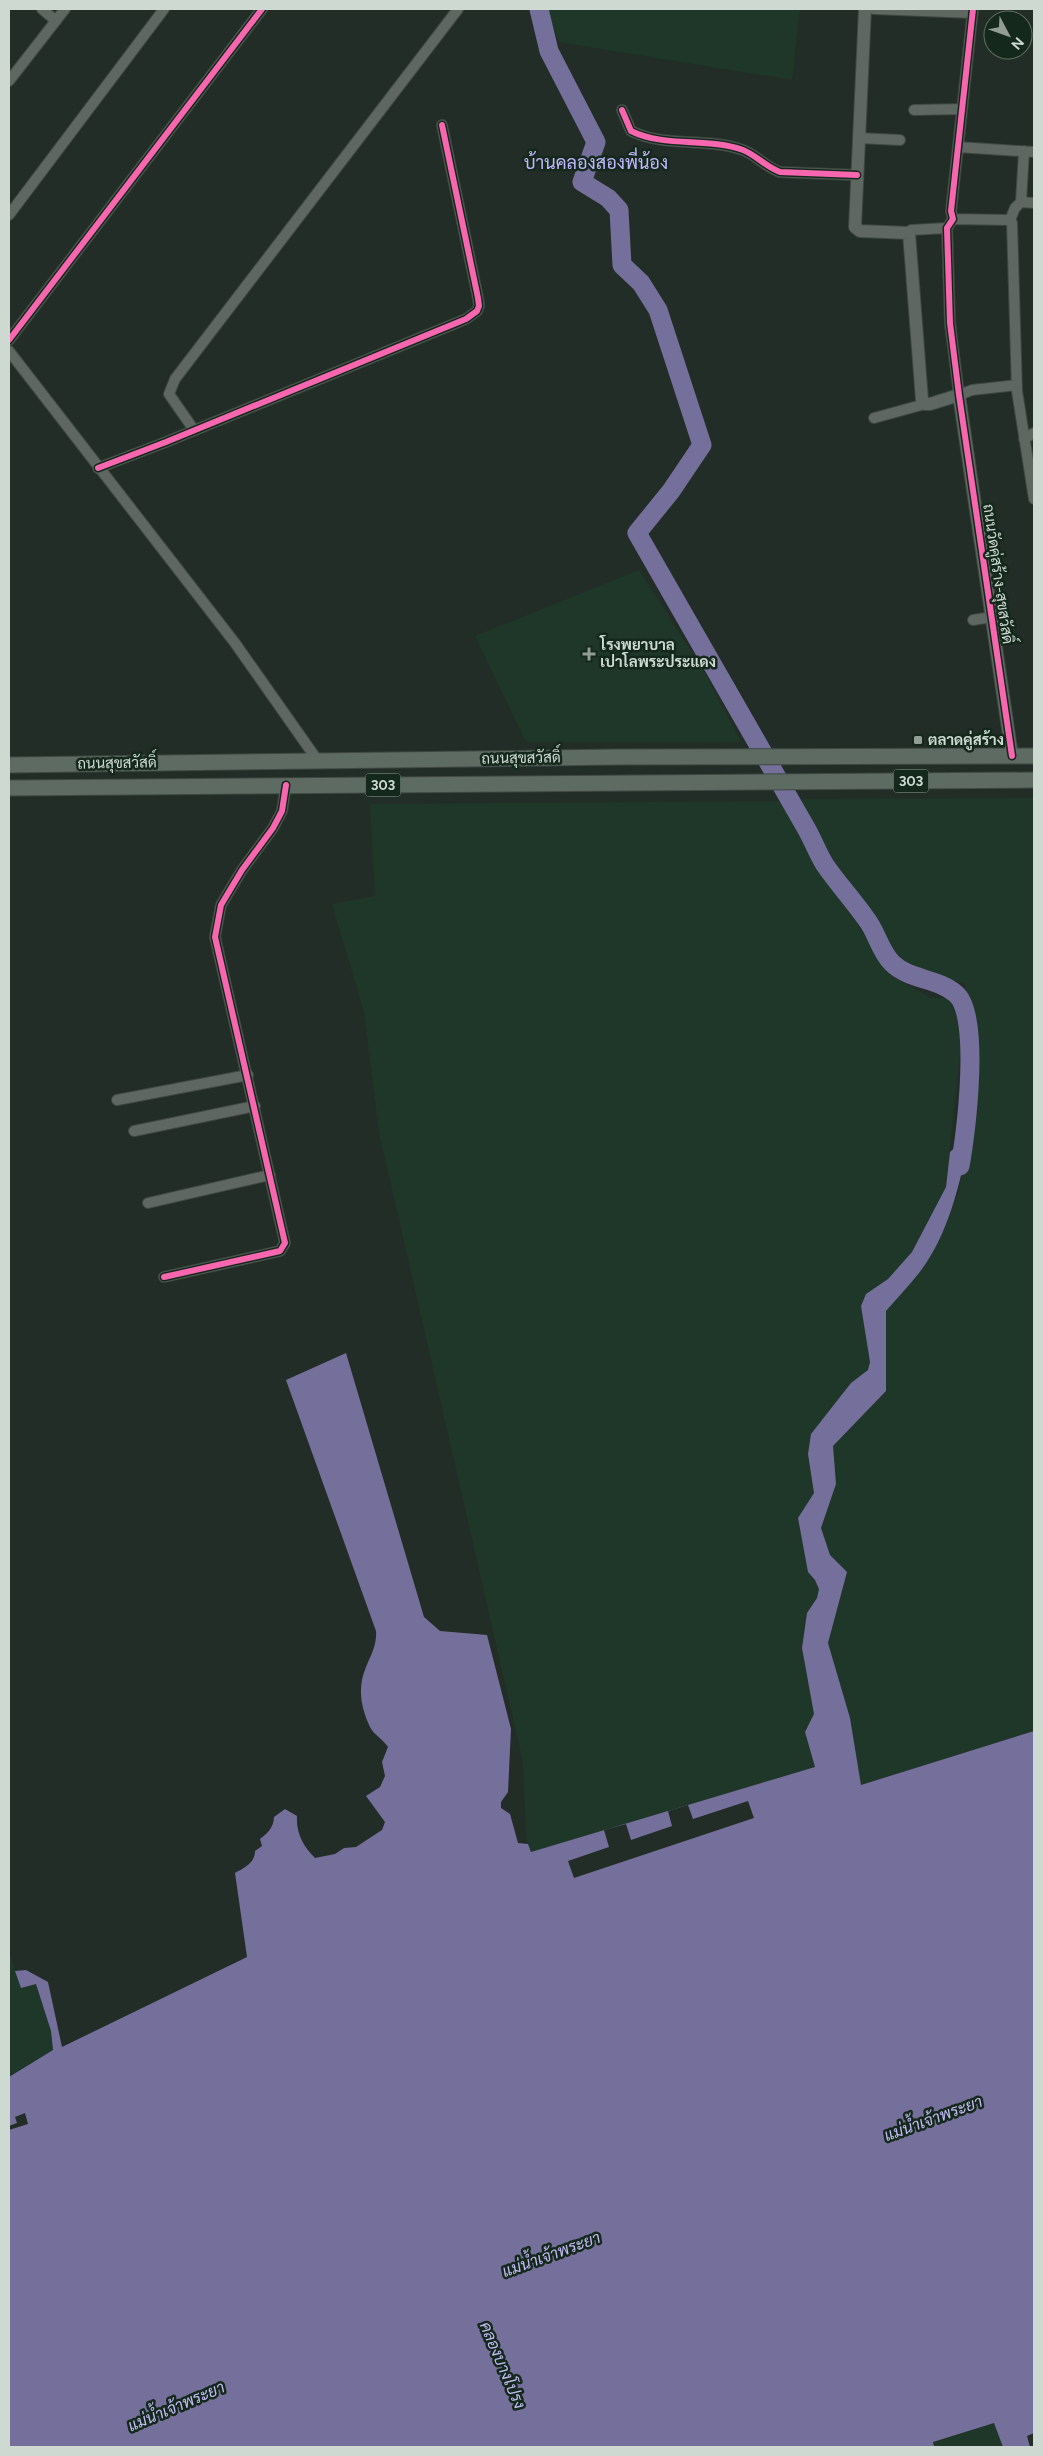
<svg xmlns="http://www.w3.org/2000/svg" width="1043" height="2456" viewBox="0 0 1043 2456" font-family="Figtree,Sarabun,sans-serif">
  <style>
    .built { fill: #1f3729 }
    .water { fill: #75709b }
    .pier { fill: #232d27 }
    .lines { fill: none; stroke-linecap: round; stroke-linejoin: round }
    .river { stroke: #75709b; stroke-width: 19 }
    .minor-casing { stroke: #3f4842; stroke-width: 12 }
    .tertiary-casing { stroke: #3f4842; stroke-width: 14 }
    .primary-casing { stroke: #3f4842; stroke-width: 17 }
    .minor { stroke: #5e6762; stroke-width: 10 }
    .tertiary { stroke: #5e6762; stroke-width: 12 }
    .primary { stroke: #5d6b63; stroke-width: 15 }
    .cycleway-casing { stroke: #15281c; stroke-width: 9 }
    .cycleway { stroke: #f766af; stroke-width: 6 }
    .poi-dot { fill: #929d96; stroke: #15281c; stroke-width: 2 }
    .labels { text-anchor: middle; stroke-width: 5; stroke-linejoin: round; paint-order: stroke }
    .shield { fill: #15281c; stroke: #96a49b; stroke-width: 1 }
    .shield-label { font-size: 14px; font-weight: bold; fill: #cdd9d1 }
    .street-label { font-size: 15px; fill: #cdd9d1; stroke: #15281c }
    .poi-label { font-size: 15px; font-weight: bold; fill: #cdd9d1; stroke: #15281c; text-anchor: start }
    .water-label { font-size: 16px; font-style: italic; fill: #c2bbf6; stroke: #15281c }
    .quarter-label { font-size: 18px; fill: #c0b7fe; stroke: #15281c }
  </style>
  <rect width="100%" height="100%" fill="#232d27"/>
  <!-- built -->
  <path class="built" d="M545,9H800L792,80L559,42Z
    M639,570L705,673L741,742H526L475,636Z
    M1034,798V1731L861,1785L850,1718L828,1643L847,1572L830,1555L821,1528L836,1484L833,1446L886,1391V1311L920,1272L938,1241L958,1193L969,1141L978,1067L965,983L890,967L799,799Z
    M783,801L888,974L931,998H950L962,1032L946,1187L912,1252L888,1279L866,1294L861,1306L870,1362L868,1371L851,1383L808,1454L814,1493L798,1518L808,1572L815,1580L819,1589L817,1598L807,1613L802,1648L814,1714L805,1732L815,1767L531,1853L526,1838L523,1762L379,1132L364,1012L332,904L375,896L370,804Z
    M9,1951L21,1987L36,1983L51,2031L53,2050L9,2077Z
    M994,2423L1003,2447H934L933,2442Z"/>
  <!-- water -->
  <path class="water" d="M962,1141H969C959,1186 948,1236 919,1273C909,1286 897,1298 886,1311V1391L833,1446L836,1484L821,1528L830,1555L847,1572L828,1643L850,1718L861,1785L1034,1731V2433L1027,2436L1030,2447H1003L994,2423L933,2442L934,2447H9V2077L53,2050L51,2031L36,1984L21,1988L15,1971L26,1970L48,1982L62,2047L247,1957L235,1873C244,1868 255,1863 255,1851L262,1846L260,1839C267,1834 274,1827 274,1817L285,1809L297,1816C296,1833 303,1846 315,1858L335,1854L344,1848L356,1847L382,1830L385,1822L366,1796L380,1787L385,1776L382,1762L388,1747C383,1739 374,1735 370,1727C361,1708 357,1688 366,1667C371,1655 377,1645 376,1631L286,1380L346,1353L424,1617L440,1631L487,1635L511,1729L508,1792L501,1802V1808L510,1814L518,1843L528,1844L531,1852L815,1767L805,1732L814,1714L802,1648L807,1613L817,1598L819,1589L815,1580L808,1572L798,1518L814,1493L808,1454L811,1434L851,1383L868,1370L870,1362L861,1306L866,1294L888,1279L912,1252L946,1187L950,1152Z"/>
  <!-- pier -->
  <path class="pier" d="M748,1801L754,1818L574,1878L568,1861L609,1847L604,1830L626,1824L631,1840L672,1826L668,1811L688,1805L693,1819Z
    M25,2113L28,2124L9,2130V2126L17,2123L15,2117Z"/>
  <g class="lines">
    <!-- river -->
    <path class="river" d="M539,9L549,51L596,142L582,182L608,198L619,210L622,265L641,283L658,310L702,445L671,491L637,533L806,828C813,840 818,854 825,865C838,884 854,901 867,920C877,933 880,951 892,963C909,980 938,978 956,994C981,1015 966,1135 960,1166"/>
    <defs>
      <path id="minor" d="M42,9L56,21
        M874,9L972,13
        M973,9L951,211L953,219L947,228L950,323L959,395L972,390L1017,385
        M9,81L65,9
        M622,110L631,131C665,148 708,137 743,150C756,155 766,167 780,172L857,175
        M914,110L962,109
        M859,138L900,140
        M958,147L1034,152
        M1021,202L1034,203
        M9,215L164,9
        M953,219L1010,220L1012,223L1017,391L1034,499
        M1010,220L1015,208L1021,202L1024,151
        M909,233L911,230L947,228
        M9,340L262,9
        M9,351L235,643L318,761
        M874,418L925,404
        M194,430L169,394L175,379L458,9
        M1024,439L1034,433
        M98,468L166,442L466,319L477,311L479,306L478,298L442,125
        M973,620L992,617
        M117,1100L248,1075
        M134,1131L255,1106
        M148,1203L270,1175
        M164,1277L280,1251L285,1243L215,937L221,905L242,870L273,828L282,811L286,785"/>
      <path id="tertiary" d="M865,9L855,227L860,231L909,233L922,400L925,404H930L959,395L1012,756"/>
      <path id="primary" d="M9,765L618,757L1034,756
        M9,788L1034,780"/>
    </defs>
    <!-- minor casing -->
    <use href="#minor" class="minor-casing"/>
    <!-- tertiary casing -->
    <use href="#tertiary" class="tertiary-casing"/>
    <!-- primary casing -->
    <use href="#primary" class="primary-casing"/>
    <!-- minor -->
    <use href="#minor" class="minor"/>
    <!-- tertiary -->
    <use href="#tertiary" class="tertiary"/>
    <!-- primary -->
    <use href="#primary" class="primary"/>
    <defs>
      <path id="cycleway" d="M973,9L951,211L953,219L947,228L950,323L959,395L1012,756
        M622,110L631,131C665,148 708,137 743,150C756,155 766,167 780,172L857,175
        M9,340L262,9
        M98,468L166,442L466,319L477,311L479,306L478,298L442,125
        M164,1277L280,1251L285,1243L215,937L221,905L242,870L273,828L282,811L286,785"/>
    </defs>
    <!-- cycleway casing -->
    <use href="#cycleway" class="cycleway-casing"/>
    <!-- cycleway -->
    <use href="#cycleway" class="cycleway"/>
  </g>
  <!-- markers -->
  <g class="poi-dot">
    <path d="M586.5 646.5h5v5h5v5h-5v5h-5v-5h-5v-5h5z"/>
    <rect x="913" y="735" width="10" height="10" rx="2.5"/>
  </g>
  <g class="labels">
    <!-- shield labels -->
    <g class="shield">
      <rect x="893.5" y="769.5" width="35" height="23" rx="4"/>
      <rect x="365.5" y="773.5" width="35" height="23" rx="4"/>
    </g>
    <g class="shield-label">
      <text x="911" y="786">303</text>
      <text x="383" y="790">303</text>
    </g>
    <!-- street labels -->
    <g class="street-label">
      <text transform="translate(998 574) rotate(82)" y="5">ถนนวัดคู่สร้าง-สุขสวัสดิ์</text>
      <text transform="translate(521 758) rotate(-1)" y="5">ถนนสุขสวัสดิ์</text>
      <text transform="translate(117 763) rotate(-1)" y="5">ถนนสุขสวัสดิ์</text>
    </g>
    <!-- poi labels -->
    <g class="poi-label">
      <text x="600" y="650">โรงพยาบาล<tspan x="600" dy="17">เปาโลพระประแดง</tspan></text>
      <text x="928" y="745">ตลาดคู่สร้าง</text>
    </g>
    <!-- water labels -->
    <g class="water-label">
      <text transform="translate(933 2118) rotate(-20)" y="6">แม่น้ำเจ้าพระยา</text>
      <text transform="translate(551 2254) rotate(-20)" y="6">แม่น้ำเจ้าพระยา</text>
      <text transform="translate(503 2365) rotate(67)" y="6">คลองบางโปรง</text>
      <text transform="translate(176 2406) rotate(-23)" y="6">แม่น้ำเจ้าพระยา</text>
    </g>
    <!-- quarter labels -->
    <g class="quarter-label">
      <text x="596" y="169">บ้านคลองสองพี่น้อง</text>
    </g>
  </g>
  <!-- border -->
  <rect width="1043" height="2456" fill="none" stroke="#cdd9d1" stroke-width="20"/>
  <!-- north arrow -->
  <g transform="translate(1008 35) rotate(131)"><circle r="24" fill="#15281c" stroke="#5f6f64"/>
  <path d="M0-4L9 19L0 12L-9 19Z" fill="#929d96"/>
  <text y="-8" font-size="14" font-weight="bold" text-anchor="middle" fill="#cdd9d1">N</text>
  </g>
</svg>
